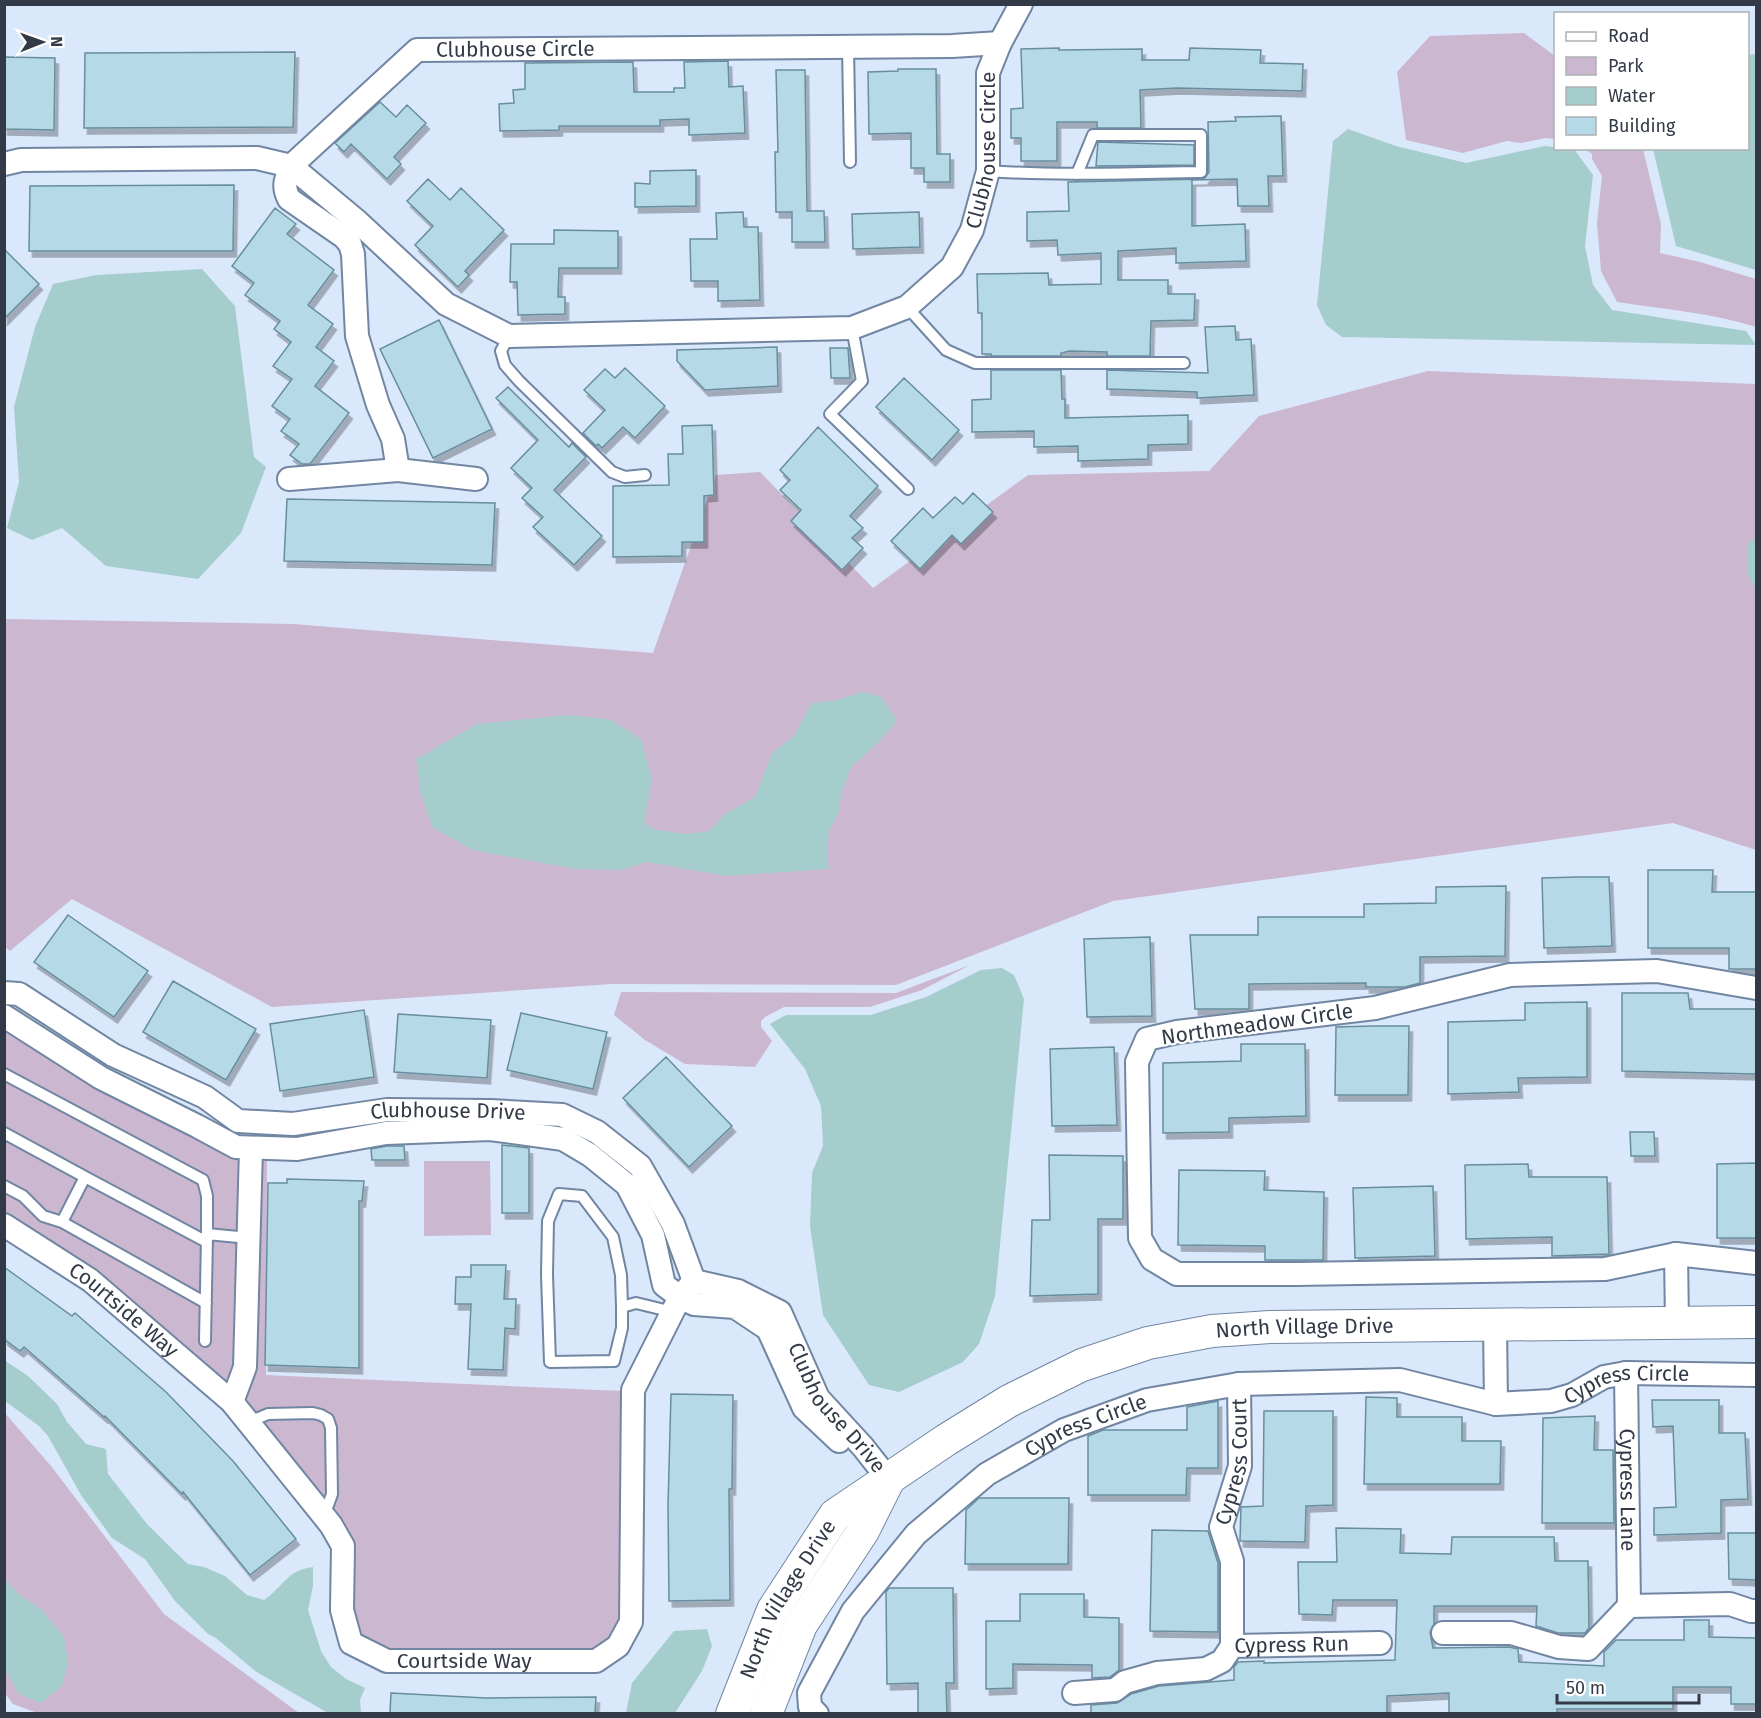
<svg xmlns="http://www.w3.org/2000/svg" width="1761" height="1718" viewBox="0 0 1761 1718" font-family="'Fira Sans',sans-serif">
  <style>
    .green { fill: #ccb7d1 }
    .water { fill: #a5cdcc }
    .building { fill: #b6d9e8; stroke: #678e9e; stroke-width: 1.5; filter: url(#shadow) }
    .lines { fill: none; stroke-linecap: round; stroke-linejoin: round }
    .lane-casing { stroke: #7186a2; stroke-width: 14 }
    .street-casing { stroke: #7186a2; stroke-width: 26 }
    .secondary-casing { stroke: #7186a2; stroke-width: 34 }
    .lane { stroke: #fff; stroke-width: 10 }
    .street { stroke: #fff; stroke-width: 22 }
    .secondary { stroke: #fff; stroke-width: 32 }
    .labels { text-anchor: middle; stroke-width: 4.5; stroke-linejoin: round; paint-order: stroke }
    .street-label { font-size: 21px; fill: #323a47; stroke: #fff }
  </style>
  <defs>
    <filter id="shadow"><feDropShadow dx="3.5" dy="6" stdDeviation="0" flood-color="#0004"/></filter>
  </defs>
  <rect width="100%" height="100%" fill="#dae8fb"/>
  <!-- green -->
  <path class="green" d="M1524,33L1555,56V139L1546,138L1521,143L1507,141L1463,153L1406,140L1397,72L1430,36Z
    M1585,149H1643L1661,224L1660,253L1700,262L1756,279V327C1713,313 1663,309 1617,302L1601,271L1597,223L1602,176L1592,159V154Z
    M1428,371L1756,384V850L1673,823L1113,901L896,985L612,984L272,1007L72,899L10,951L5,947V619L293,624L653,653L716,475L760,472L873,588L1028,475L1209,471L1259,416Z
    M970,965L922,990L870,1007H784L765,1017L761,1021V1027L772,1041L755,1067L685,1064L645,1040L614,1015L621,992L896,993Z
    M4,1028L87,1081V1083L240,1157L234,1365L227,1384L96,1272L5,1213Z
    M262,1158H267L266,1375L622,1391L620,1620L609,1640L592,1652H390L361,1636L353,1609V1542L245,1400L256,1367Z
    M424,1161H490L491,1235L424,1236Z
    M4,1412L51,1466L164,1614L299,1713L40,1714L13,1704L4,1692Z"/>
  <!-- water -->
  <path class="water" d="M1756,54V270L1676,246L1653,149L1748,148V55Z
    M1348,129L1396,146L1466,163L1545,146L1574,149L1593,175L1585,246L1593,285L1612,310L1746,331L1756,345L1342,337L1326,325L1317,305L1333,141Z
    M202,269L235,306L254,457L266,467L241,533L198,579L106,566L62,528L32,540L7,528L19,482L14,407L35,327L53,284L96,275Z
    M1756,537V589L1747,574L1748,544Z
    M863,692L881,697L897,721L878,743L851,767L841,794L839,812L829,830L827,854L829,869L726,876L647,862L621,870L575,869L473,850L432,827L420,790L416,759L477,724L567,715L609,719L641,739L652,779L644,823L656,830L687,834L709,831L725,814L755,797L772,753L794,736L812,703L834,701Z
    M1002,968L1014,975L1024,999L995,1296L979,1344L963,1362L899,1392L869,1385L823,1315L810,1226L812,1173L823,1146L821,1106L805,1069L770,1024L786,1015H871L926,997L981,970Z
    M4,1360L28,1376L57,1404L67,1422L86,1444L106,1449L108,1474L147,1524L175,1552L188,1564L204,1567L225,1576L247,1595L264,1600C283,1587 287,1570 313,1567V1586L308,1610L321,1651L331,1667L346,1679L365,1688L360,1700L361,1713H328L255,1671L216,1638L208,1634L175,1601L145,1559L112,1538L81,1495L48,1436L39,1426L5,1401Z
    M5,1580L17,1593L41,1609L64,1637L68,1662L62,1686L41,1703L19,1694L5,1670Z
    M707,1629L712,1646L702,1671L675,1713H626L632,1683L674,1631Z"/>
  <!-- building -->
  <path class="building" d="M1059,48V50L1142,49V60H1189L1190,48L1261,50L1260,63L1303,64L1302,91L1177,88L1140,90L1141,128H1097V122H1057V161H1021V138H1011V109L1023,108L1021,49Z
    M295,52L293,127L84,128L85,53Z
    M4,57L55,58L54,130L4,129Z
    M728,61L729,87L743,86L745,133L689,135V119L660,120V126H559V130L500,131L499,104L514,103L513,90L525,89V63L633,62L634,92H674V88H685L684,62Z
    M898,69H936L937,154H950V182H924V168H911V133L869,134L868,72L898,71Z
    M776,70H805L807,211H824L825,242H792V212H776L775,152H778Z
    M380,102L396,117L407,105L426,123L394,157L401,164L387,179L351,144L344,152L335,143Z
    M1281,116L1283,176H1268L1269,206H1238L1237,179L1192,180V226L1245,224L1246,261L1176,263V248L1118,251V280H1168V294H1195L1194,320L1151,321L1150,356H1107V352L1070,351L1061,353V356H991V354H982V313H978L977,274L1048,273L1049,285L1101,284V253L1058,255L1057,240L1027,241V212L1069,211L1068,182L1204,179L1209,172L1208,122L1236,121L1235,117Z
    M1098,142L1194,145V165L1096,166Z
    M696,170V206L635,207V183L650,184V171Z
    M428,179L450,200L461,188L504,230L465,271L469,275L458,287L415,245L433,226L407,201Z
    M234,185L233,251H29L30,186Z
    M275,208L296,224L287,234L334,270L308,305L333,324L316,347L334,361L315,386L349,413L310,464H302L290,455L299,444L281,431L290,419L272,406L292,379L273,366L291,342L274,329L280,321L245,295L254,283L232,266Z
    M743,212L744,227H758L760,300L718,301V281H691L690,239H717L716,213Z
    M919,212L920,247L853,249L852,214Z
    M554,230L618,231V268H559L558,297H565V314L518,315L517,282H510L511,244H554Z
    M4,249L39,284L4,319Z
    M439,320L492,429L433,458L380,349Z
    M1235,326L1236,340L1251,339L1254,395L1197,398V392L1107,389V370L1208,373L1205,327Z
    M777,347L778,386L705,390L677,361V350Z
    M830,348H848L850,378H831Z
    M625,368L665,406L635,438L623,427L602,448L598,444L596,446L583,433L605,410L584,390L605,369L615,378Z
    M991,370H1061L1062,399H1065V418L1188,415V444L1148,445V459L1078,461V446L1034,447V431L972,432V400L991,399Z
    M904,378L959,430L932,460L876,407Z
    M508,387L569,447L572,443L586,457L554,490L602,536L574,565L533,527L543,517L522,498L532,488L511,468L538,440L496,398Z
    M712,425L714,495L704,496V542H682V556L613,557V486L669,485L668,454H683L682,426Z
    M818,427L878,486L850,516L863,528L852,538L863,548L842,570L791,521L801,510L780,490L790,480L780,470Z
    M973,493L993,512L961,544L952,535L920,569L891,541L923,508L933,518L955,497L963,504Z
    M287,499L495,503L492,565L284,561Z
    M1648,870H1713L1712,892H1756V969H1729V948H1648Z
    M1578,877H1609L1612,946L1544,948L1542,878Z
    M1506,886L1505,956L1420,957V983L1405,987H1366V983L1249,984V1009H1195L1190,935H1258V917H1364V904L1436,903V887Z
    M68,915L148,971L114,1017L34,962Z
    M1150,937L1152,1016L1087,1017L1084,939Z
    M173,981L256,1029L226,1080L143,1032Z
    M1622,993H1688L1690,1009H1756V1074L1622,1071Z
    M1587,1002V1077L1518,1078L1519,1092L1448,1094V1022L1525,1020V1003Z
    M364,1010L374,1077L280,1091L270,1024Z
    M521,1013L607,1032L593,1089L507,1070Z
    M398,1014L491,1020L487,1078L394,1072Z
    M1373,1026H1409L1408,1095H1335L1336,1027Z
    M1241,1044H1305L1306,1116L1229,1118V1132L1163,1133V1063L1241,1061Z
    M1114,1047L1117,1125L1052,1126L1050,1049Z
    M666,1057L732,1126L689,1167L623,1098Z
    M1630,1132H1654L1655,1156H1631Z
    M502,1145L529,1148V1213H502Z
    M387,1146H404L405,1160H372L371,1149Z
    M1049,1155L1123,1156V1219H1098V1294L1030,1296L1032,1220H1050Z
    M1756,1163V1238H1717V1164Z
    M1528,1164L1529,1177H1607L1609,1254L1552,1256V1237L1466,1239L1465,1165Z
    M1179,1170L1265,1171L1264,1190L1324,1192L1323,1260H1265V1246L1178,1245Z
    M287,1179L364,1181L362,1201H359V1368L265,1365L268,1183H287Z
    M1433,1186L1435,1256L1355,1258L1353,1188Z
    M471,1265H506L504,1299H516L515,1329L505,1328L503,1370L468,1369L471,1304H455L456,1277H471Z
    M4,1267L72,1316L75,1313L166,1392L233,1461L296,1539L250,1575L183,1492L182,1494L105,1416L104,1417L24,1347L20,1351L4,1339Z
    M671,1394L733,1395L732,1489H729L730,1600L669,1601L668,1505Z
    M1366,1397L1397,1398V1417H1462V1441H1501L1500,1484H1364Z
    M1652,1400H1719V1433H1745L1748,1499L1721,1500V1533L1654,1535V1508L1676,1507L1673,1426L1653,1427Z
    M1218,1401V1468H1187L1186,1495H1088V1436L1103,1430H1187V1407Z
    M1264,1411H1333V1505L1306,1506L1305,1542L1240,1541L1241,1507L1263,1506Z
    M1595,1416L1594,1450H1613L1614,1523H1542L1543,1418Z
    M979,1498H1069L1068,1564H965L966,1510Z
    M1336,1528L1401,1529L1400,1553L1451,1554L1452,1537H1554L1555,1561H1588L1589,1628L1585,1633H1558L1536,1626L1537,1606H1434V1624L1430,1632L1433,1648L1509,1647L1518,1649L1519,1662L1604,1666V1652L1616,1640H1684V1620H1709V1637L1756,1638V1704H1731V1687H1673V1709H1557V1713H1449V1693L1387,1696V1713H1091V1705L1117,1703L1131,1694L1159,1686L1234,1680V1667L1238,1662L1264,1661V1663L1395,1660L1397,1600H1333L1332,1615L1299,1614L1298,1562H1337Z
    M1152,1530L1208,1531L1218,1563V1632L1150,1631Z
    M1728,1533H1756V1580L1729,1579Z
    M889,1588H953L954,1683H946L947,1713H918V1683L887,1684L886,1592Z
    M1020,1594H1084V1617L1119,1618V1670L1110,1677L1092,1678V1665L1013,1664V1688L986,1689V1621H1020Z
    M391,1693L486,1698L596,1697L595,1713H390Z"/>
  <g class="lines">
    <defs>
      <path id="lane" d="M848,47L850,162
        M988,171C1059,176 1130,173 1201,172V135H1093L1077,174
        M907,307L946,350L975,363H1184
        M852,328L862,381L830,414L908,489
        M509,336L501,351L505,365L519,381L612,472L625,477L645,475
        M4,1074L203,1180L207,1196V1234L249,1238
        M4,1133L85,1177
        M4,1186L23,1196L43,1216L62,1222
        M206,1303L62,1222L85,1177L207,1242
        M622,1307L621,1275L613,1237L582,1196L559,1194L548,1221L547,1275L550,1362L614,1361L622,1328V1307L636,1303L673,1312
        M205,1341L207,1237
        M249,1422L268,1414L313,1413L321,1415L328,1419L331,1428L332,1494L324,1516"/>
      <g id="street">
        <path id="s1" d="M4,164L21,160L257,158L291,166L358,222L446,304L509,336L852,328L907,307L952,267L972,230L988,171V73L1000,43L1021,4"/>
        <path d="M289,479L398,470"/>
        <path id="s2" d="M476,479L398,470L393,439L378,405L357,336L353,254L350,244L344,237L289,199C282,186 286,179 291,166L417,50L952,46L1000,43"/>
        <path d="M1756,988L1657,971L1510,975L1375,1008L1177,1032L1147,1039L1137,1062L1140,1238L1152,1259L1177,1274H1297L1605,1269L1676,1254L1756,1263"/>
        <path id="s3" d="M4,993L19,994L113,1055L205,1097L238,1121L293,1124L387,1110L490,1111L562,1115L597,1132L640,1166L673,1224L694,1281L738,1291L780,1312L818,1398L863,1447L889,1480"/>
        <path d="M4,1016L101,1078L197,1126L236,1147L297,1149L386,1133L490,1129L563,1139L590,1155L627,1185L653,1235L664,1285L680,1297L694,1304L735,1307L768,1329L804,1408L839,1441"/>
        <path id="s4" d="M4,1225L90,1280L232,1402L331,1525L343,1546L342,1610L351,1643L387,1661H596L618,1646L631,1622L633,1390L680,1297L694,1281"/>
        <path d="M1676,1254L1677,1322"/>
        <path d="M1495,1325L1496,1404"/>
        <path id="s5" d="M1626,1373L1629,1606"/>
        <path d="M232,1402L245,1367L251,1148"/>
        <path d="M1443,1633H1511L1559,1647L1588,1649L1629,1606L1730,1604L1751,1611H1756"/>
        <path id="s6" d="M1232,1646V1561L1221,1527L1240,1466L1239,1384"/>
        <path id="s7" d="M1074,1693L1115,1690L1125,1682L1157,1673L1206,1669L1222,1661L1232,1646L1380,1643"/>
        <path id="s8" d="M817,1714L810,1707L809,1693L853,1611L916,1534L987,1474L1064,1430L1147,1400L1239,1384L1400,1380L1496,1404L1551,1401L1572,1395L1604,1377L1626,1373L1756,1375"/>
      </g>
      <g id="secondary">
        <path id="s9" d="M732,1714L773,1610L835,1515L946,1440L1009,1401L1082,1365L1148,1343L1212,1331L1270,1327L1756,1322"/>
        <path d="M766,1714L801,1625L863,1531L888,1481"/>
      </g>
    </defs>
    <!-- lane casing -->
    <use href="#lane" class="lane-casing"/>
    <!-- street casing -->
    <use href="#street" class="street-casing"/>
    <!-- secondary casing -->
    <use href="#secondary" class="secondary-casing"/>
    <!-- lane -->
    <use href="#lane" class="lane"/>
    <!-- street -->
    <use href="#street" class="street"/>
    <!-- secondary -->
    <use href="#secondary" class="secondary"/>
  </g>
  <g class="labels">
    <!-- street labels -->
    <g class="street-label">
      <text dy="7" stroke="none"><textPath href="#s2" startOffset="692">Clubhouse Circle</textPath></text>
      <text dy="7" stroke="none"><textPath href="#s1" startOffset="1152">Clubhouse Circle</textPath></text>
      <text transform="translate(1257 1024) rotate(-8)" y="7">Northmeadow Circle</text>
      <text dy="7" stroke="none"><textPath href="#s3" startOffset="480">Clubhouse Drive</textPath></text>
      <text dy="7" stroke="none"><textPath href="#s4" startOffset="147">Courtside Way</textPath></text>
      <text dy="7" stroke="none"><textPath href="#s9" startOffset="742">North Village Drive</textPath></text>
      <text dy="7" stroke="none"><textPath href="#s8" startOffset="974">Cypress Circle</textPath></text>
      <text dy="7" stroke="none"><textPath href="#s3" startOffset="1020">Clubhouse Drive</textPath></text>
      <text dy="7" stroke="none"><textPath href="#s8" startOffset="420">Cypress Circle</textPath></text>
      <text dy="7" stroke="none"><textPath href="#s6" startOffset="188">Cypress Court</textPath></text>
      <text dy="7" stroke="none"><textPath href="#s5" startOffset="117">Cypress Lane</textPath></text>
      <text dy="7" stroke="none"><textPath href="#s9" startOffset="128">North Village Drive</textPath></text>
      <text dy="7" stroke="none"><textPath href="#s7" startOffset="232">Cypress Run</textPath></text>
      <text dy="7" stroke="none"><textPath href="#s4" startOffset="687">Courtside Way</textPath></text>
    </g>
  </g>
  <!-- border -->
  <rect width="1761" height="1718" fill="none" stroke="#323a47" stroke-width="12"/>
  <!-- legend -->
  <rect x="1554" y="12" width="195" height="138" fill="#ffffff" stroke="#adb0b5" stroke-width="1.5"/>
  <rect x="1566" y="32" width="30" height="9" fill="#ffffff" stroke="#adb0b5" stroke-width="1.5"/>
  <text x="1608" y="42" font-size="18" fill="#323a47">Road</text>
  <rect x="1566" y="57" width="30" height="18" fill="#ccb7d1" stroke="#adb0b5" stroke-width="1.5"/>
  <text x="1608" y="72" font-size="18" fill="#323a47">Park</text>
  <rect x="1566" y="87" width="30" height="18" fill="#a5cdcc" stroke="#adb0b5" stroke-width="1.5"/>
  <text x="1608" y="102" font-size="18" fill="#323a47">Water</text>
  <rect x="1566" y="117" width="30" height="18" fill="#b6d9e8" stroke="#adb0b5" stroke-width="1.5"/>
  <text x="1608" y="132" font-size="18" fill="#323a47">Building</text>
  <!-- north arrow -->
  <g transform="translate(42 42) rotate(89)" stroke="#ffffff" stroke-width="4.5" paint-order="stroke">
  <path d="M0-4.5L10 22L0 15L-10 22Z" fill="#323a47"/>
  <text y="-9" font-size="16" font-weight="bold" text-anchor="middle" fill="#323a47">N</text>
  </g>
  <!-- scale -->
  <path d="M1557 1694v9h142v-9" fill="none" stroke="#323a47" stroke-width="3"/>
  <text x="1566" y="1694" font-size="18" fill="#323a47" stroke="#ffffff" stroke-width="4.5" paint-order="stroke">50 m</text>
</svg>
